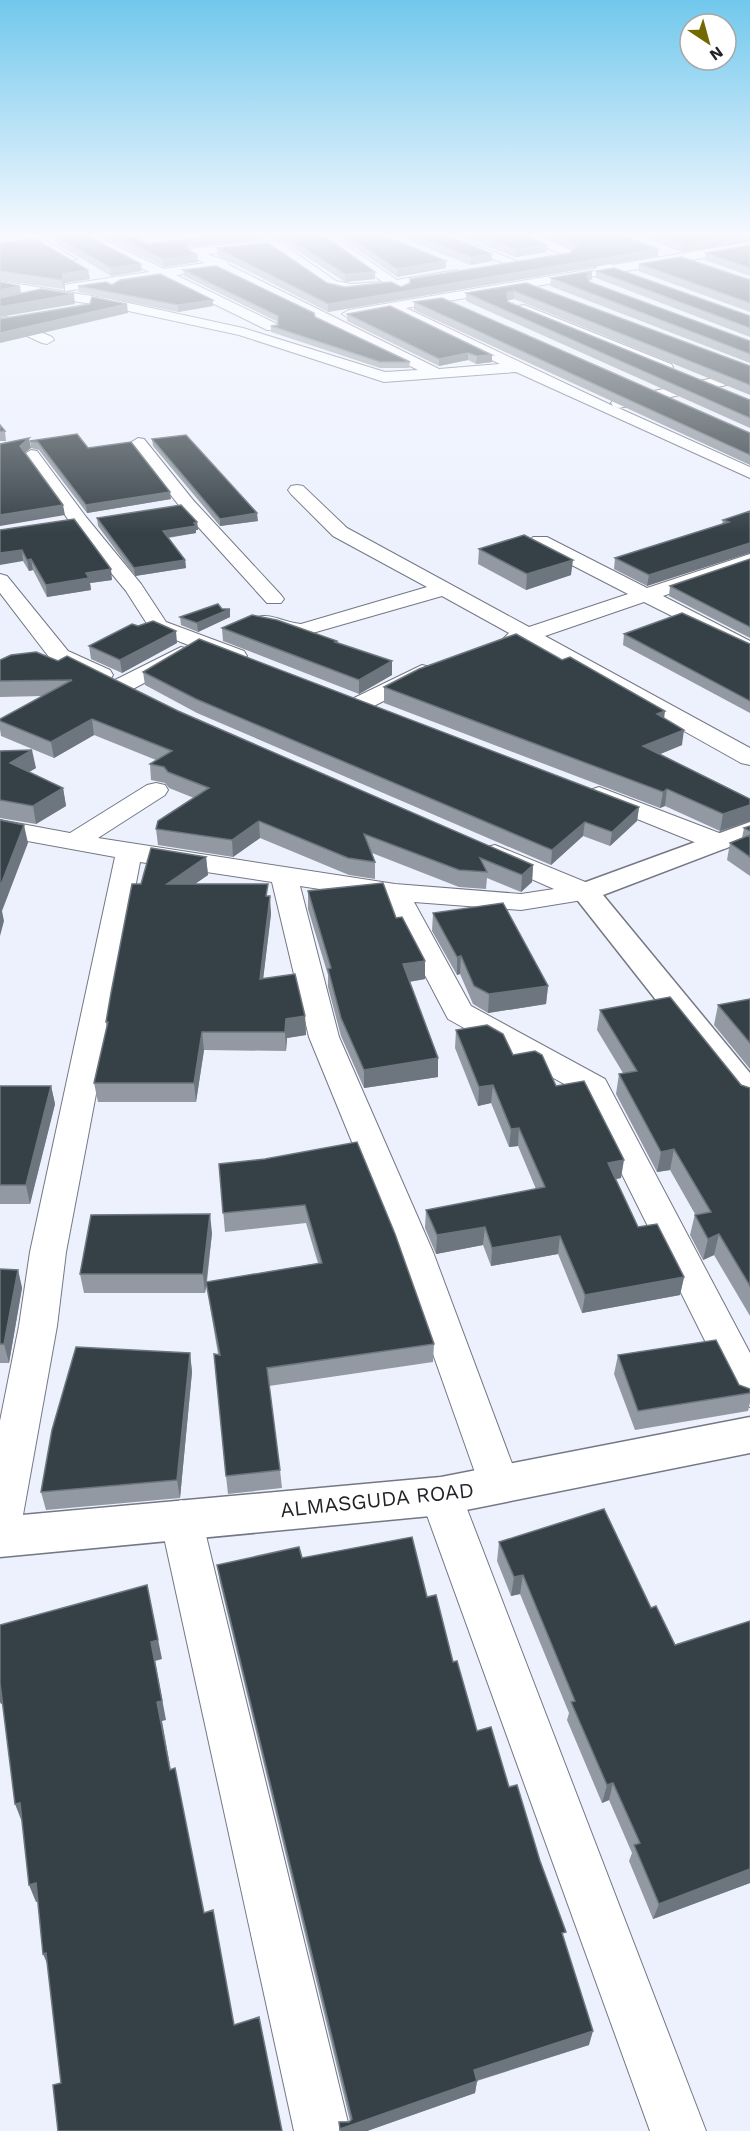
<svg xmlns="http://www.w3.org/2000/svg" width="750" height="2131" viewBox="0 0 750 2131" font-family="'Work Sans',sans-serif">
  <style>
    .lines { fill: none; stroke-linecap: round; stroke-linejoin: round }
    .minor-casing { stroke: #747884; stroke-width: 2 }
    .tertiary-casing { stroke: #747884; stroke-width: 3 }
    .minor { fill: #fff; fill-rule: evenodd }
    .tertiary { fill: #fff; fill-rule: evenodd }
    .wall { fill: #9299a2 }
    .shaded-wall { fill: #6d767e }
    .building { fill: #364147; stroke: #6d767e; stroke-width: 1.5 }
    .labels { text-anchor: middle; stroke-width: 6; stroke-linejoin: round; paint-order: stroke }
    .near-street-label { font-size: 21px; fill: #212327; stroke: #fff }
  </style>
  <rect width="100%" height="100%" fill="#edf1fe"/>
  <g class="lines">
    <defs>
      <path id="minor" d="M20,234H35L76,259L66,262Z
        M75,234H91L164,269L205,263L189,255V249L247,242L274,241L287,247L336,281L351,284L383,282L316,234H330L397,280L457,270V276L406,286L409,289L402,293L393,288L365,292L335,290L318,282L271,248L207,254L227,261L229,265L439,369L500,364L390,311L349,318L342,314L349,310L598,268L511,234H529L613,265L750,242V250L406,308L613,406L611,403L613,400L750,370V380L619,408L614,406L750,467V478L516,372L384,382L239,335L110,307L0,289V281L110,299L243,328L385,372L418,370L217,269L176,275L277,324V330H267L161,278L65,291V285L70,284L149,272Z
        M431,234H449L521,263L519,266H511Z
        M524,305L671,364L673,367L671,370H661L519,312V306Z
        M6,317L52,337L54,340L47,344L42,343L1,324V318Z
        M138,438L144,439L193,500L281,595L284,599L281,603H267L181,508L130,443Z
        M31,450L37,451L86,517L141,584L166,622L244,651L247,656L244,661H228L151,630L126,591L72,525L23,455Z
        M297,485L303,486L347,528L529,627L628,594L533,545L530,541L533,537H547L647,588L750,554V566L663,596L750,641V655L644,602L545,636L750,748V765L741,763L525,642L514,645L506,644L503,639L509,633L442,596L302,636C286,636 265,636 255,621L258,617C271,613 285,623 301,624L427,587L333,536L291,494L288,490L291,486Z
        M0,574L7,576L68,651L110,670L113,675L110,680H94L52,661L0,593Z
        M181,647L189,649L192,654L189,659L131,690H115L112,685L115,680Z
        M422,665L430,667L433,672L430,677L370,708H354L351,703L354,698Z
        M156,783L165,785L168,790L165,795L98,838L395,884L521,894L554,889L486,859L482,853L486,847L495,845L595,886L599,892L595,898L521,910L414,902L471,1006L605,1079L750,1353V1407L736,1403L582,1094L448,1019L385,899L300,886L339,1037L433,1252L520,1485L514,1498L499,1503L484,1498L397,1252L309,1037L272,882L140,862L66,1252L57,1326L21,1526L15,1540L0,1545V1421L19,1326L30,1252L115,857L0,836V820L70,833L147,785Z
        M599,787L727,836L731,842L727,848L718,850L709,848L590,800L586,795L590,790Z
        M441,1477L456,1483L462,1496L706,2131H650L420,1496L426,1483Z
        M181,1500L196,1506L202,1519L350,2131H294L160,1519L166,1506Z"/>
      <path id="tertiary" d="M750,822V839L603,895L750,1073V1108L738,1104L571,892L575,886Z
        M750,1417V1453L441,1515L0,1557V1517L441,1477Z"/>
    </defs>
    <!-- minor casing -->
    <use href="#minor" class="minor-casing"/>
    <!-- tertiary casing -->
    <use href="#tertiary" class="tertiary-casing"/>
    <!-- minor -->
    <use href="#minor" class="minor"/>
    <!-- tertiary -->
    <use href="#tertiary" class="tertiary"/>
  </g>
  <!-- wall -->
  <path class="wall" d="M46,234H84L142,271L111,276L55,243V236Z
    M97,234H130L148,244L227,234H322L375,279L345,282L287,244L271,238L189,247L188,249L197,255L198,262L164,267Z
    M335,234H380L446,261V268L397,277Z
    M393,234H444L492,254V261L470,265Z
    M456,234H524L547,245L546,252L515,257Z
    M535,234H621L658,249V256L328,312L217,255V248L327,283L345,287H401L570,253L572,251Z
    M634,234H750V241L682,252Z
    M0,243L90,279L65,283L63,289L0,280Z
    M750,245V276L705,260L706,253Z
    M639,264L750,279V312L638,271Z
    M183,270L315,317L410,362L409,368H380L271,332V326L278,325V322L184,276Z
    M596,271L750,316V337L596,278Z
    M551,278L592,279L589,281L750,341V363L550,286Z
    M526,283L750,366V395L514,299L507,300L508,302L750,400V428L466,301V293Z
    M112,285L213,306L178,312L79,292L78,286Z
    M414,302L750,433V465L414,310Z
    M347,314L492,355V362L476,364L468,360L439,366L347,321Z
    M0,425L5,431L6,441H0Z
    M152,439L258,521L220,526L153,446Z
    M30,441L88,448L171,499L87,513L39,450L31,448Z
    M750,511L647,586L614,569L615,558L722,524L723,520Z
    M97,518L197,522L198,530H196V533L168,538L185,560L186,568L135,576L98,526Z
    M0,530L112,580L90,583L91,590L47,597L33,570L29,571L23,561Z
    M479,549L571,575L526,590L478,564Z
    M750,559V638L669,596L670,586Z
    M222,609H230V617L198,632L181,625L180,617Z
    M222,628L337,643L392,675L359,694L223,641Z
    M624,634L750,644V713L623,645Z
    M177,643L122,673L91,659L89,646Z
    M0,660L178,711L533,865L532,882L521,892L487,878L486,889L459,887L372,853L375,862V879L349,875L260,838L233,857L158,845L156,829L194,798L169,788L165,783L151,780L150,764L156,760L94,735L54,758L1,736L0,729V719L43,696L0,697Z
    M143,672L639,807L637,821L610,846L583,836L551,865L197,713L145,685Z
    M384,687L664,718L682,745L660,754L750,799V821L720,831L665,806L660,808L384,703Z
    M0,751L36,768L29,772L63,788L66,806L36,824L0,818Z
    M750,826V876L727,860L730,843L742,838L744,828Z
    M206,857L208,875L195,884L268,896L271,914L263,978L305,1016L306,1035L287,1038L286,1051L204,1050L196,1102H98L94,1083L107,1029L106,1022L141,884Z
    M308,891L396,918L425,979L409,982L438,1077L364,1088L341,1036L328,987V975L308,909Z
    M433,913L548,986L546,1004L488,1013L473,1004L460,974L457,975L432,931Z
    M750,999V1069L714,1025L718,1005Z
    M600,1010L741,1085L750,1088V1316L714,1255L703,1260L690,1235L695,1214L670,1170L657,1172L616,1094L619,1074L623,1073L597,1030Z
    M456,1030L513,1055L556,1086L621,1178L616,1179L638,1227L684,1277L680,1295L582,1313L558,1254L491,1266L483,1245L436,1254L425,1228L426,1210L536,1189L518,1146L509,1147L491,1103L478,1106L455,1048Z
    M0,1086H51L55,1104L30,1204H0Z
    M265,1159L434,1344L433,1362L269,1386L280,1470L282,1488L228,1494L226,1476L218,1354L209,1301L207,1283L205,1293H84L80,1274L212,1233L207,1282L318,1263L306,1223L225,1232L219,1164Z
    M0,1269L18,1270L22,1288L9,1363H0Z
    M190,1353L192,1372L180,1498L46,1510L41,1492Z
    M618,1355L739,1385L750,1389V1403L748,1411L635,1430L614,1374Z
    M499,1542L651,1608L675,1645L750,1621V1883L653,1919L629,1861L632,1853L609,1800L602,1803L567,1720L569,1713L520,1594L511,1596L497,1561Z
    M302,1558L427,1597L453,1662L477,1731L509,1787L564,1940L589,2045L477,2081L475,2093L367,2131H339V2122L350,2121L220,1583L217,1565Z"/>
  <!-- shaded-wall -->
  <path class="shaded-wall" d="M238,234H271V238L189,247L187,255L186,248L188,240Z
    M745,234H750V241L682,252L683,245Z
    M547,245L546,252L515,257L516,249Z
    M658,249V256L328,312V304Z
    M492,254V261L470,265L471,257Z
    M197,255L198,262L164,267V259Z
    M446,261V268L397,277V269Z
    M141,264L142,271L111,276V268Z
    M88,270L90,279L65,283L63,289L62,280L63,274Z
    M592,271V279L586,283L587,276Z
    M375,272V279L345,282V274Z
    M20,286L21,295L0,300V290Z
    M514,291V299L506,301L507,293Z
    M74,294L75,304L0,317V307Z
    M213,300V306L178,312V305Z
    M127,304L128,313L0,343V333Z
    M468,353V360L439,366V359Z
    M492,355V362L476,364L477,356Z
    M29,438L31,448L21,456L20,446Z
    M170,492L171,499L87,513L86,505Z
    M63,505L65,515L0,526V515Z
    M257,513L258,521L220,526V519Z
    M197,522L198,530H196V533L164,538L163,531Z
    M750,543V553L647,586L649,575Z
    M22,550L23,561L0,565V553Z
    M31,559L33,570L29,571L27,560Z
    M185,560L186,568L135,576L134,568Z
    M573,560L571,575L526,590L527,574Z
    M111,569L112,580L90,583L91,590L47,597L46,585L86,573Z
    M230,609V617L198,632L197,623Z
    M176,631L177,643L122,673L120,660Z
    M392,661V675L359,694V680Z
    M665,711L663,727L657,714Z
    M92,719L94,735L54,758L51,742Z
    M684,730L682,745L641,762L643,746Z
    M32,750L36,768L13,781L10,763Z
    M63,788L66,806L36,824L33,806Z
    M667,789L665,806L660,808L663,792Z
    M750,805V821L720,831L723,814Z
    M639,807L637,821L610,846L612,832Z
    M259,821L260,838L233,857L232,840Z
    M585,822L583,836L551,865L552,850Z
    M24,825L28,843L2,911L4,921L0,936V887Z
    M206,857L208,875L170,901L167,884Z
    M533,865L532,882L521,892L522,875Z
    M270,896L271,914L261,997L260,979Z
    M461,956L460,974L457,975V957Z
    M425,961V979L402,983L403,964Z
    M548,986L546,1004L488,1013L489,994Z
    M305,1016L306,1035L287,1038L286,1051L285,1032L286,1019Z
    M202,1032L204,1050L196,1102L194,1083Z
    M438,1058V1077L364,1088V1070Z
    M493,1085L491,1103L478,1106L479,1087Z
    M51,1086L55,1104L30,1204L26,1185Z
    M519,1128L518,1146L509,1147L511,1129Z
    M674,1149L670,1170L657,1172L661,1152Z
    M624,1160L621,1178L605,1181L608,1163Z
    M210,1214L212,1233L205,1293L203,1274Z
    M485,1227L483,1245L436,1254L437,1235Z
    M719,1234L714,1255L703,1260L708,1239Z
    M560,1236L558,1254L491,1266L492,1248Z
    M18,1270L22,1288L9,1363L4,1344Z
    M684,1277L680,1295L582,1313L585,1295Z
    M190,1353L192,1372L180,1498L177,1480Z
    M523,1575L520,1594L511,1596L514,1577Z
    M147,1585L162,1659L155,1661L166,1720L162,1721L174,1788L157,1702L151,1642Z
    M0,1683L7,1702L1,1704L0,1702Z
    M613,1783L609,1800L602,1803L607,1785Z
    M20,1803L22,1822L15,1804Z
    M750,1869V1883L653,1919L659,1904Z
    M36,1883L43,1900L36,1902L29,1885Z
    M46,1953L50,1970L43,1954Z
    M593,2031L589,2045L472,2082L474,2070Z
    M477,2081L475,2093L367,2131H341L340,2129Z"/>
  <!-- building -->
  <path class="building" d="M56,234H84L141,264L111,268L55,236Z
    M111,234H130L148,244L227,234H238L188,240L186,248L197,255L164,259Z
    M280,234H322L375,272L345,274L287,237Z
    M345,234H380L446,261L397,269Z
    M411,234H444L492,254L471,257Z
    M475,234H524L547,245L516,249Z
    M551,234H621L658,249L328,304L217,248L268,243L327,283L345,287L391,282L401,287L410,283V279L570,253L578,246Z
    M654,234H745L683,245Z
    M35,239L88,270L63,274L62,280L0,271V243Z
    M750,245V268L706,253Z
    M681,257L750,280V303L639,264Z
    M216,266L314,313L315,317L410,362H380L271,326L278,325V316L183,270Z
    M614,268L750,316V328L596,271Z
    M592,271L587,276L589,282L750,341V354L551,278Z
    M160,274L213,300L178,305L78,286L106,282L112,285L120,280Z
    M0,282L20,286L0,290Z
    M526,283L750,366V385L514,291L507,293L508,302L750,400V418L466,293Z
    M41,289L74,294L0,307V298Z
    M92,297L127,304L0,333V319L90,304Z
    M442,298L750,433V455L414,302Z
    M390,306L492,355L477,356L468,353L439,359L347,314Z
    M0,425L5,431H0Z
    M77,434L88,448L131,442L170,492L86,505L38,442L30,441Z
    M186,435L257,513L220,519L152,439Z
    M29,438L20,446L63,505L0,515V444Z
    M181,505L197,522L194,523L196,526L163,531L185,560L134,568L97,518Z
    M750,511V543L649,575L615,558L729,522L723,520Z
    M74,519L111,569L86,573L89,578L46,585L31,559L27,560L22,550L0,553V530Z
    M524,535L573,560L527,574L479,549Z
    M750,559V627L670,586Z
    M218,604L222,609H230L197,623L180,617Z
    M682,613L750,644V701L624,634Z
    M252,615L277,620L337,641L335,642L392,661L359,680L222,628Z
    M153,621L176,631L120,660L89,646L132,624L138,626Z
    M516,634L562,660L570,657L665,711L657,714L684,730L643,746L750,799V805L723,814L667,789L663,792L384,687L419,669Z
    M199,639L639,807L612,832L585,822L552,850L196,699L143,672Z
    M36,652L58,661L67,656L178,711L533,865L522,875L480,858L487,872L459,870L364,834L375,862L348,858L259,821L232,840L156,829L158,821L209,788L168,772L164,767L150,764L172,751L92,719L51,742L0,721V719L72,680L0,681V660L11,655Z
    M32,750L10,763L63,788L33,806L0,800V751Z
    M0,820L24,825L0,887Z
    M750,826V831L744,828Z
    M750,835V857L730,843Z
    M151,848L206,857L167,884H268L266,896H270L260,979L295,974L305,1016L286,1019L285,1032H202L194,1083H94L108,1022H106L111,993L132,884H141Z
    M383,883L396,918L402,917L425,961L403,964L438,1058L364,1070L341,1018L328,969L331,968L308,891Z
    M503,903L548,986L489,994L474,986L461,956L457,957L433,913Z
    M670,997L741,1085L750,1088V1286L719,1234L708,1239L695,1215L711,1212L674,1149L661,1152L619,1074L637,1071L600,1010Z
    M750,999V1043L718,1005Z
    M487,1025L503,1034L513,1055L535,1051L542,1055L556,1086L584,1081L624,1160L608,1163L638,1227L657,1224L684,1277L585,1295L560,1236L492,1248L485,1227L437,1235L426,1210L545,1187L519,1128L511,1129L493,1085L479,1087L456,1030Z
    M0,1086H51L26,1185H0Z
    M357,1142L395,1234L434,1344L267,1368L280,1470L226,1476L214,1354L220,1355L206,1282L322,1263L305,1205L223,1213L219,1164L265,1159Z
    M210,1214L203,1274H80L91,1215Z
    M0,1269L18,1270L4,1344H0Z
    M716,1340L739,1385L750,1389V1393L638,1411L618,1355Z
    M76,1347L190,1353L177,1480L41,1492L52,1430Z
    M604,1509L651,1608L656,1606L675,1645L750,1621V1869L659,1904L634,1845L640,1843L613,1783L607,1785L571,1702L575,1701L523,1575L514,1577L499,1542Z
    M412,1537L427,1597L436,1595L453,1662L457,1661L477,1731L491,1727L509,1787L517,1785L540,1861L566,1932L562,1933L593,2031L474,2070L477,2081L340,2129L339,2122H349L352,2119L217,1565L299,1547L302,1558Z
    M147,1585L158,1640L151,1642L162,1701L157,1702L170,1770L175,1768L204,1913L213,1910L234,2025L259,2017L282,2131H58L53,2085L61,2083L46,1953L43,1954L36,1883L29,1885L20,1803L15,1804L0,1683V1625Z"/>
  <!-- sky -->
  <linearGradient id="sky" x2="0" y2="1"><stop stop-color="#71c8ec"/><stop offset="0.44" stop-color="#f7f9ff"/><stop offset="1" stop-color="#f7f9ff" stop-opacity="0"/></linearGradient>
  <rect width="750" height="533" fill="url(#sky)"/>
  <g class="labels">
    <!-- near-street labels -->
    <g class="near-street-label">
      <text transform="translate(377 1500) rotate(-6)" y="7">ALMASGUDA ROAD</text>
    </g>
  </g>
  <!-- north arrow -->
  <g transform="translate(708 42) rotate(144)"><circle r="28" fill="#ffffff" stroke="#a6a7a9" stroke-width="1.5"/>
  <path d="M0-4.5L10 22L0 15L-10 22Z" fill="#736900"/>
  <text y="-9" font-size="16" font-weight="bold" text-anchor="middle" fill="#212327">N</text>
  </g>
</svg>
